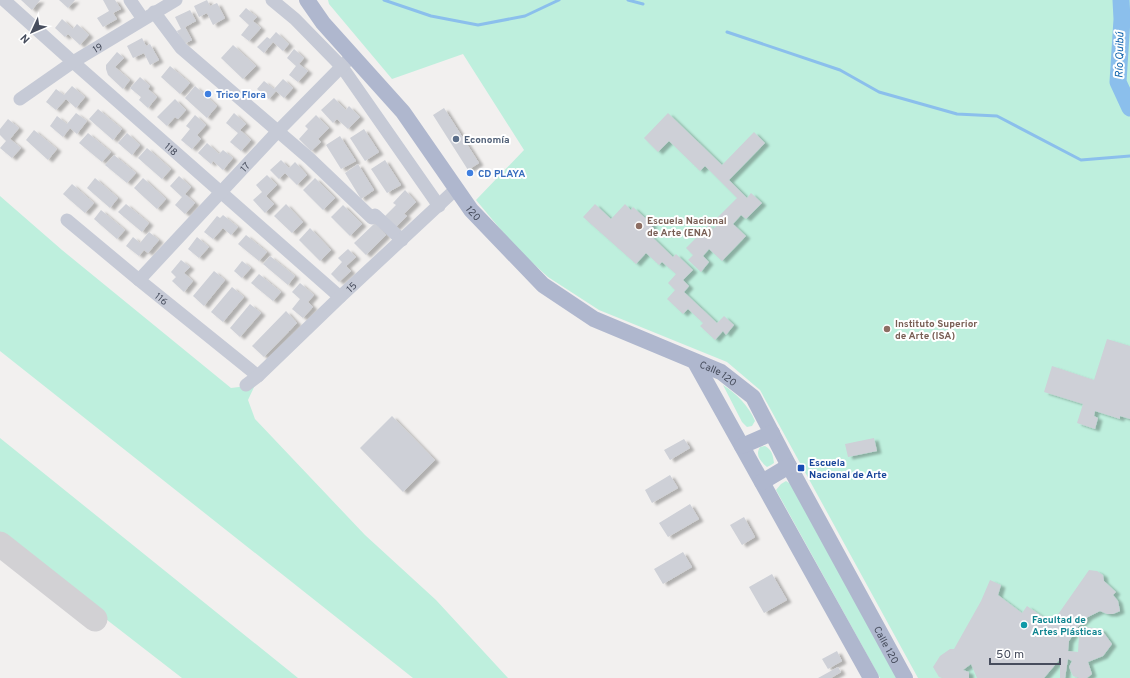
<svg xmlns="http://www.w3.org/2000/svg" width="1130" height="678" viewBox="0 0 1130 678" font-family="Overpass,sans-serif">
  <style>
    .green { fill: #beefdd }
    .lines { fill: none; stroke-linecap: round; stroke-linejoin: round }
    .stream { stroke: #8bbfec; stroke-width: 3 }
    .river { stroke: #8bbfec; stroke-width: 17 }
    .taxiway { stroke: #d2d1d4; stroke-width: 25 }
    .building { fill: #ced0d7; filter: url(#shadow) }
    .minor { stroke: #c6cad6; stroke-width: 13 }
    .major { stroke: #afb7ce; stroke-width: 16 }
    .shop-dot { fill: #3f7fe0; stroke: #fff; stroke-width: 1.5 }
    .service-dot { fill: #5c6f8a; stroke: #fff; stroke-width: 1.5 }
    .education-dot { fill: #8d6e63; stroke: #fff; stroke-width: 1.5 }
    .transit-dot { fill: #1a4fb4; stroke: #fff; stroke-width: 1.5 }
    .culture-dot { fill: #0f9aa8; stroke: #fff; stroke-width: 1.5 }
    .labels { text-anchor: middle; stroke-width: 4; stroke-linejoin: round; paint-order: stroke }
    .street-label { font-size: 10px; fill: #474d5d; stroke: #fff }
    .shop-label { font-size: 10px; font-weight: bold; fill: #366cbe; stroke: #fff; text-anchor: start }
    .service-label { font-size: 10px; font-weight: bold; fill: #4e5e75; stroke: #fff; text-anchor: start }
    .education-label { font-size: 10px; font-weight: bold; fill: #785e54; stroke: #fff; text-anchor: start }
    .transit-label { font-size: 10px; font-weight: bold; fill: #164399; stroke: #fff; text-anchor: start }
    .culture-label { font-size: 10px; font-weight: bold; fill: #0d838f; stroke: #fff; text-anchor: start }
    .water-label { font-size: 11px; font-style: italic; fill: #0c61ab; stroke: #fff }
  </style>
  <defs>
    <filter id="shadow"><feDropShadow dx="4.5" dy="2.5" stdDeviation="1" flood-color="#0004"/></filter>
  </defs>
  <rect width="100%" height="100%" fill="#f2f0ef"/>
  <!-- green -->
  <path class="green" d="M328,0H1130V678H918L760,390L727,362L599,310L548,277L516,248L476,200L524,150L463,54L392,79L329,4Z
    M0,196L62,250L231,388L255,385L248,400L255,419L365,535L436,600L508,678H413L0,351Z
    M723,385C736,393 749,406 755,421L752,426L747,427L742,422Z
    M0,438L298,678H182L0,537Z
    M765,446C772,450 773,455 774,463L771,465L767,467C760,461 755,455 760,447Z
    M786,481L794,486L898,678H880L776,490L781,484Z"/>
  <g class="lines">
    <!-- stream -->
    <path class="stream" d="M384,0L431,16L478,25L525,16L559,0
      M628,0L643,4
      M727,32L840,70L879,92L957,114L997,116L1081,160L1130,156"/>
    <!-- river -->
    <path class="river" d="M1121,0L1122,19L1118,82L1130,108"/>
    <!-- taxiway -->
    <path class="taxiway" d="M0,544L95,619"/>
  </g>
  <!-- building -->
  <path class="building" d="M21,0H40L32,10Z
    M59,0H75L68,8Z
    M103,0H115L121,9L113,13L117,19L103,27L97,18L109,11Z
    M207,0L210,6L217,3L225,18L213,25L207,13L199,17L194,6Z
    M246,8L257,17L253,21L261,28L249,41L241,35L249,25L239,16Z
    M190,10L196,21L185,27L192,40L184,44L177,31L181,29L175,17Z
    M62,19L73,29L77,24L89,35L80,45L68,34L65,37L55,28Z
    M276,32L289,44L283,51L273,42L264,53L257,47L267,37L270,39Z
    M142,38L146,46L150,44L159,60L150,65L144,53L133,58L127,46Z
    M233,45L256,66L243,79L221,58Z
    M294,49L304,58L299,64L308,71L298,82L289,75L296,66L287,58Z
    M117,52L124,58L115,67L130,80L123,89L108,75L106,69V65Z
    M170,66L190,83L180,94L161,77Z
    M140,77L150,86L148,89L157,97L148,108L139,100L141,97L130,88Z
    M283,79L293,88L284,98L276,91L269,99L257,89L264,81L274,89Z
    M72,86L85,97L76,108L66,99L56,110L46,102L56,89L64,95Z
    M195,86L217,106L207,118L185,98Z
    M334,98L346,110L349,106L360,117L348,129L337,119L333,123L321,110Z
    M175,99L186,110L178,119L175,117L167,126L157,117Z
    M444,108L479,163L468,170L433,115Z
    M98,109L122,129L113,140L89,119Z
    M76,113L87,121L77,134L70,128L63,137L50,126L57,116L67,124Z
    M234,113L246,124L240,130L251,140L241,151L230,142L238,133L226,123Z
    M668,113L722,165L754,132L765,143L729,180L747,198L751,193L762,203L746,219L741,215L733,224L746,236L722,261L709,249L703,256L709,262L701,272L688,260L693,255L686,248L709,225L713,229L718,225L714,221L737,198L705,166L700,171L669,141L658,152L644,138Z
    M195,115L206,125L197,135L201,139L192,149L181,140L190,129L186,126Z
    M316,115L329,128L318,139L321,142L311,151L299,139L308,129L305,126Z
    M8,119L19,128L10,139L21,148L12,158L0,148L6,141L0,135V129Z
    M364,129L379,152L365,161L350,138Z
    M34,130L57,149L48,160L26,140Z
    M88,133L111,152L102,162L79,143Z
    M127,133L140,145L132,155L118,143Z
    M340,136L356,161L341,169L326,145Z
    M207,143L219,154L223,150L233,158L223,170L213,161L211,164L198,153Z
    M147,148L171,169L162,179L138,158Z
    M114,155L136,173L127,183L105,165Z
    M281,160L289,168L295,162L307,175L297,185L285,173L279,179L270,170Z
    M385,160L401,185L387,193L371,169Z
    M358,164L374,190L361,199L345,173Z
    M267,175L277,185L266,196L274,204L265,213L253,200L262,192L256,185Z
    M179,176L191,187L185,194L195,203L185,214L175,205L182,197L170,186Z
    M95,178L118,198L110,208L87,188Z
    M143,178L166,199L157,209L134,188Z
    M315,178L335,198L323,210L303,190Z
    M72,184L94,203L85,213L63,194Z
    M405,190L416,202L404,214L407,216L395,228L384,217L396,205L393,203Z
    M126,204L149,223L142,232L118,212Z
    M286,204L303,222L292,233L274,216Z
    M595,204L611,219L625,204L631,210L633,207L653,225L647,232L673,257L676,254L693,270L683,280L689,286L684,292L717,323L724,316L734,325L726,335L723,331L715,340L700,326L703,323L688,309L683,314L667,299L675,290L668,283L676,274L662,262L659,265L646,253L636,264L583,217Z
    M343,205L362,224L350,236L331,217Z
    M101,210L125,230L117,239L94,219Z
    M223,215L238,227L231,235L223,228L213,239L204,232L217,216L220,218Z
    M375,223L386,235L366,255L354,243Z
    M310,228L331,250L320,261L299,240Z
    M149,232L159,240L148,253L144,250L139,256L126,246L133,237L140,243Z
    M246,235L267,252L259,261L238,244Z
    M197,237L209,247L199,258L188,249Z
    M348,249L356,257L346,266L351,271L339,282L331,274L342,262L338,258Z
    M270,256L295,276L288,285L263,264Z
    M181,260L190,267L184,273L193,281L184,292L172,281L176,277L171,272Z
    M242,261L251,268L242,278L234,271Z
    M214,271L225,280L204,306L193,296Z
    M259,274L281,292L273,301L251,283Z
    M300,283L314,295L308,302L313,307L303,318L292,309L300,299L292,292Z
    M232,287L244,297L223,322L211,312Z
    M250,304L261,313L240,337L230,328Z
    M286,311L297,323L264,357L252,346Z
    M1107,339L1130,346V419L1120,416V419L1095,411L1094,416L1098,418L1095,429L1077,423L1083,404L1044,392L1052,366L1094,380Z
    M392,416L435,460L403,492L360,448Z
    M874,438L877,451L848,457L845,444Z
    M684,439L690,448L670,460L664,450Z
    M670,475L678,488L652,503L645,490Z
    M690,504L699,519L668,537L659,523Z
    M744,517L755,537L742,545L730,525Z
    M683,552L692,567L663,584L654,569Z
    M1089,570L1097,571L1103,575L1104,581L1116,592L1113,595L1118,601L1120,611L1113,614H1107L1100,611L1088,617L1078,627L1069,641L1068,651L1078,652L1079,635L1086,627L1101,629L1112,644L1103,656L1088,662L1092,674L1087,678H1079L1073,676L1069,667L1072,661L1068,659L1065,678H1060V659L1044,678H977L971,664L963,670L969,672V678H943L939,677L933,667L940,656L950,649H954L981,601L990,580L1001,585L998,595L1022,613L1027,606L1052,623Z
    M772,574L787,600L764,613L749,587Z
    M837,651L842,661L828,669L822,659Z
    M838,667L841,672L831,678H818Z"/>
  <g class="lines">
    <!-- minor -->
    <g class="minor">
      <path id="s1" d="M4,0L73,62L340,297"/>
      <path d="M130,0L143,19"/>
      <path d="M272,0L295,19L342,67L439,206"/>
      <path d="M154,12L181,48L309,158L372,218L375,215L402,240"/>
      <path id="s2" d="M20,99L73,62L176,0"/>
      <path id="s3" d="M67,220L139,280L258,376"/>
      <path id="s4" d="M139,280L278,131L353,55"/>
      <path id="s5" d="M246,385L258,376L340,297L456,189"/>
    </g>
    <!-- major -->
    <g class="major">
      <path id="s6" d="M307,0L323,23L403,112L471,210L543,285L594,319L721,372L753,397L789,466L905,678"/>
      <path d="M695,362L871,678"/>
      <path d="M742,446L772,433"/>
      <path d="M762,482L789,466"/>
    </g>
  </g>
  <!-- markers -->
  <g class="shop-dot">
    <circle cx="208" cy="94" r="4"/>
    <circle cx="470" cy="173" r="4"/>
  </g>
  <circle class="service-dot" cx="456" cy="139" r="4"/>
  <g class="education-dot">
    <circle cx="639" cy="226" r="4"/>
    <circle cx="887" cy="329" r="4"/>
  </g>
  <rect class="transit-dot" x="797" y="464" width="8" height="8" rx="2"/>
  <circle class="culture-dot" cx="1024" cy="625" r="4"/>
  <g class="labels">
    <!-- street labels -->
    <g class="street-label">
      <text dy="4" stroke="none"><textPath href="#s2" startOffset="93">19</textPath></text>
      <text dy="4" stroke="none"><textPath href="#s1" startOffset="224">118</textPath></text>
      <text dy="4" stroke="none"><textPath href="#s4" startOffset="155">17</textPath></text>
      <text dy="4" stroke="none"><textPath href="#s6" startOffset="271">120</textPath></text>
      <text dy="4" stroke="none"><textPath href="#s5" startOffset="144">15</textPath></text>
      <text dy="4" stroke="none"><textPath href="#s3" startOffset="123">116</textPath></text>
      <text dy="4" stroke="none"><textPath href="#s6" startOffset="568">Calle 120</textPath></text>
      <text dy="4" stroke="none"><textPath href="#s6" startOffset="892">Calle 120</textPath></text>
    </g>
    <!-- shop labels -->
    <g class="shop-label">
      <text x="216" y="98">Trico Flora</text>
      <text x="478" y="177">CD PLAYA</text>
    </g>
    <!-- service labels -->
    <g class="service-label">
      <text x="464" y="143">Economía</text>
    </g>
    <!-- education labels -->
    <g class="education-label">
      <text x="647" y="224">Escuela Nacional<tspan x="647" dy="12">de Arte (ENA)</tspan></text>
      <text x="895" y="327">Instituto Superior<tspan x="895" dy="12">de Arte (ISA)</tspan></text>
    </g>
    <!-- transit labels -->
    <g class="transit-label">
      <text x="809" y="466">Escuela<tspan x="809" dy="12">Nacional de Arte</tspan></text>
    </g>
    <!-- culture labels -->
    <g class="culture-label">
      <text x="1032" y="623">Facultad de<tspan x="1032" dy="12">Artes Plásticas</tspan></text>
    </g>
    <!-- water labels -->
    <g class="water-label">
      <text transform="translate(1119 55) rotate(-89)" y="4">Río Quibú</text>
    </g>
  </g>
  <!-- north arrow -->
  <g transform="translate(32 32) rotate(226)" stroke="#ffffff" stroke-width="3" paint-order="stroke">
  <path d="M0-3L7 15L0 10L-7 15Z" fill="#474d5d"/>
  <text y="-6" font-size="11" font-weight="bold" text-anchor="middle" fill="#474d5d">N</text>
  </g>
  <!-- scale -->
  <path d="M990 658v6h70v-6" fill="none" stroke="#474d5d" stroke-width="2"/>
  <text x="996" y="658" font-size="12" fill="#474d5d" stroke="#ffffff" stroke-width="3" paint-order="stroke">50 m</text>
</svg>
